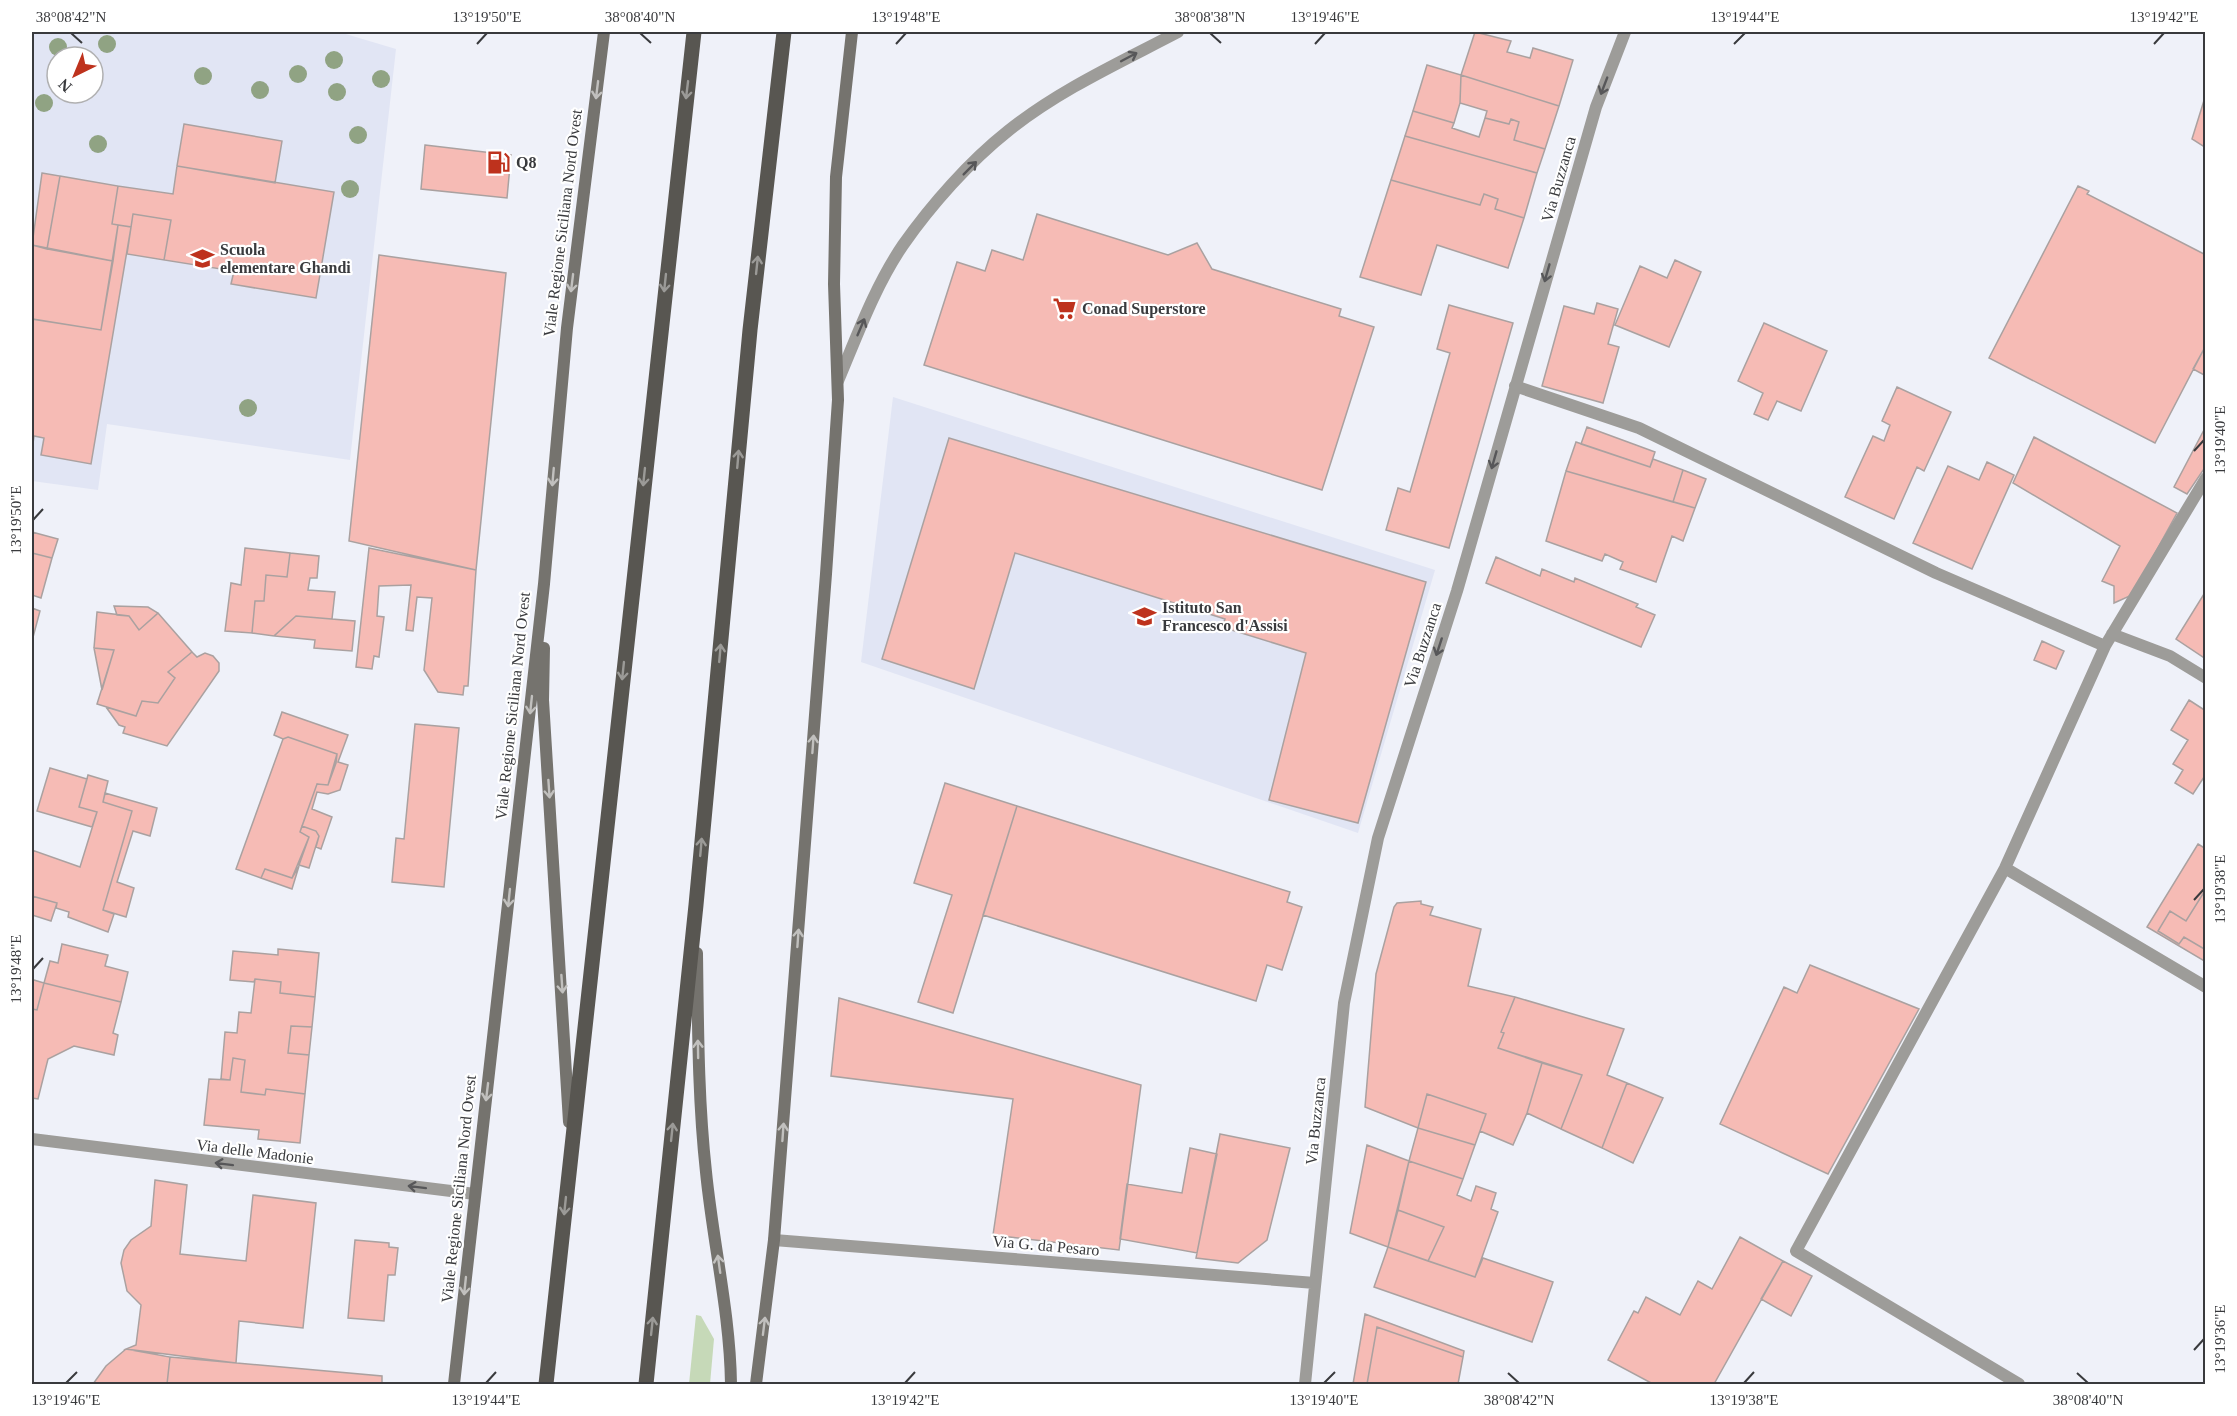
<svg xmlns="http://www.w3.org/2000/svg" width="2237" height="1416" viewBox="0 0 2237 1416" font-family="Georgia,serif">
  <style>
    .built { fill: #e1e5f4; fill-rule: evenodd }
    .green { fill: #c6d9b8 }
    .building { fill: #f6bbb5; stroke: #aaa1a0; stroke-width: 1.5 }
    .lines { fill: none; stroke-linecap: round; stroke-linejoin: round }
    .street { stroke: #9d9c99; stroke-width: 12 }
    .secondary { stroke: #75736e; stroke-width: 12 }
    .primary { stroke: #585651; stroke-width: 15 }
    .tree { fill: #90a383 }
    .oneway { stroke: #575759 }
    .oneway2 { stroke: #c1c0be }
    .oneway3 { stroke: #9b9a97 }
    .ticks { fill: none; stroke: #393a3d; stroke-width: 2 }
    .labels { text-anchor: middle; stroke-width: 4.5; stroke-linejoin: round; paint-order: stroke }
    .poi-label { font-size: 16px; font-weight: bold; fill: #393a3d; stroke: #fff; text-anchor: start }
    .street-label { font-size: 16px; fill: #393a3d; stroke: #fff }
    .neatline { fill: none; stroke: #393a3d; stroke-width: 2 }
    .ticks-label { font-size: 15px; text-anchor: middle; fill: #393a3d }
  </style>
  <rect width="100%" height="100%" fill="#eff1f9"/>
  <!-- built -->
  <path class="built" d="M32,32H339L396,49L350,460L107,424L98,490L32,481ZM57,57H93V93H57Z
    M893,397L1435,570L1358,833L861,662Z"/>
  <!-- green -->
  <path class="green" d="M696,1315L701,1316L714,1339L710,1384H689Z"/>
  <!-- building -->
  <path class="building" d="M1475,32L1511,41L1507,52L1530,58L1533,48L1573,60L1559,106L1461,75Z
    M1427,65L1461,75L1460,103L1454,123L1413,111Z
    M1461,75L1559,106L1545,149L1514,140L1519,122L1511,119L1509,124L1485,118L1487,111L1460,103Z
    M2206,94V148L2192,139Z
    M1413,111L1454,123L1452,128L1479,137L1485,118L1509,124L1511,119L1519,122L1514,140L1545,149L1537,173L1405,136Z
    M184,124L282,141L275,183L177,166Z
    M1405,136L1537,173L1524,218L1495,209L1498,199L1484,194L1480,205L1391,180Z
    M425,145L511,155L507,198L421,189Z
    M177,166L334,192L316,298L231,284L234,271L164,260L171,220L133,214L131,227L112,224L118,186L173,194Z
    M42,173L60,176L47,249L32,245Z
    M60,176L118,186L112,224L118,225L113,261L47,249Z
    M1391,180L1480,205L1484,194L1498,199L1495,209L1524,218L1508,268L1437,245L1421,295L1360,277Z
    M2078,186L2089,191L2087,194L2206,255V345L2155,443L1989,358Z
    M133,214L171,220L164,260L127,254Z
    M1037,214L1168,255L1197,243L1212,269L1341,309L1339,316L1374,327L1322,490L924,365L957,262L985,271L992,250L1023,260Z
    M118,225L131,227L91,464L41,455L44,438L34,436L32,451V319L101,330Z
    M32,245L113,261L101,330L32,319Z
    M379,255L506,273L476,570L349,541Z
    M1675,260L1701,272L1669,347L1615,325L1640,266L1667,278Z
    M1597,303L1618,309L1608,344L1619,347L1603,403L1542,386L1564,306L1594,314Z
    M1449,305L1513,323L1449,548L1386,530L1398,488L1410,492L1450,353L1437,349Z
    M1764,323L1827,351L1801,411L1777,401L1768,420L1754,414L1763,393L1738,381Z
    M2204,349L2206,350V376L2193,369Z
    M1897,387L1951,412L1924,471L1917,467L1894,519L1845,497L1873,436L1884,441L1890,425L1882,421Z
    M2206,426V466L2187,494L2174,487Z
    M1587,427L1655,452L1650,467L1581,444Z
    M2034,437L2177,513L2132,595L2114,603V586L2102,581L2120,546L2013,483Z
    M949,438L1426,582L1358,823L1269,800L1306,653L1222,627L1225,619L1015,553L974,689L882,659Z
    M1576,442L1650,467L1653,459L1683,470L1673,502L1566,471Z
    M1987,462L2014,475L1972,569L1913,543L1948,466L1979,480Z
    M1683,470L1706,479L1695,508L1673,502Z
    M1566,471L1695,508L1683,541L1672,536L1656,582L1620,569L1623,562L1605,554L1602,561L1546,541Z
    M32,532L58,539L52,558L32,553Z
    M245,548L290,553L287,577L266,575L264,601H255L252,633L225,631L231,583L241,585Z
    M369,548L476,570L468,686H464L463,695L438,692L424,670L432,598L417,597L413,631L406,630L411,585L379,586L377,616L384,617L379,657L374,656L372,669L356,667Z
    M32,553L52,558L41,598L32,595Z
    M290,553L319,556L317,578H310L308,590L335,592L332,619L296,616L274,636L252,633L255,601H264L266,575L287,577Z
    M1496,557L1540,576L1542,569L1574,582L1575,578L1638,604L1636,607L1655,615L1641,647L1486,583Z
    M2204,594L2206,595V659L2176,639Z
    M114,606L148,607L158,613L139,630L129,616L117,615Z
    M32,608L40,611L32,641Z
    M97,612L129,616L139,630L158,613L192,652L168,672L175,678L158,703L142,701L136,716L97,704L114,650L94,648Z
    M296,616L355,621L352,651L314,648L315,640L274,636Z
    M2042,641L2064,651L2056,669L2034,660Z
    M94,648L114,650L102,690Z
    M192,652L197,657L205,653L213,656L219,663V671L167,746L123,733L125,727L119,725L106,707L136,716L142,701L158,703L175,678L168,672Z
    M2189,700L2206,711V774L2193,794L2175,783L2183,770L2173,764L2188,740L2171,730Z
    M282,712L348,735L338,762L348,765L340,790L328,794L317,792L312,809L332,817L321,849L316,847L319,836L316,831L302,826L317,784L328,785L337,754L288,737L283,739L274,735Z
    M415,724L459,728L444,887L392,882L396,838L404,839Z
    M288,737L337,754L336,763L328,785L317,784L300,832L309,837L292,878L265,869L261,878L236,869L283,739Z
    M50,768L87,779L79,807L97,812L92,827L37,811Z
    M88,775L108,781L103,802L132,811L103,910L114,914L108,932L68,917L69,912L56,908L57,903L32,896V850L80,867L97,812L79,807Z
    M945,783L1017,806L953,1013L918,1002L952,895L914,883Z
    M105,793L157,808L150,836L133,831L117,882L134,888L126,917L103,910L132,811L103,802Z
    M1017,806L1290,892L1287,902L1302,907L1282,970L1267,965L1256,1001L983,915Z
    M302,826L316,831L319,836L309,868L299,865L309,837L300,832Z
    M2198,844L2206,849V889L2186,921L2170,911L2158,931L2179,944L2184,937L2206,950V962L2147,927Z
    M299,866L292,889L261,878L265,869L292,878Z
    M2206,889V950L2184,937L2179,944L2158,931L2170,911L2186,921Z
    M32,896L57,903L51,921L32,915Z
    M1421,901V904L1433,907L1430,915L1481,929L1468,986L1515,997L1501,1032L1504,1033L1498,1048L1542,1063L1527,1113L1513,1145L1480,1131L1486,1114L1427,1094L1418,1128L1365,1107L1376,974L1394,907L1397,903Z
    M62,944L108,955L105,966L128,972L121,1002L44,983L50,961L58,963Z
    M278,949L319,953L315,997L280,993L281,982L255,979L254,982L230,980L233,951L278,955Z
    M1810,965L1919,1009L1828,1174L1720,1124L1784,987L1797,993Z
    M255,979L281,982L280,993L315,997L312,1027L291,1026L288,1053L309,1055L305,1094L266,1089L265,1095L241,1092L245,1060L233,1058L230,1080L221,1079L225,1032L237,1033L239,1012L251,1013Z
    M34,980L44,983L37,1010L32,1009V981Z
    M44,983L121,1002L113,1033L118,1035L114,1055L74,1046L48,1059L38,1099L32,1098V1009L37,1010Z
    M1515,997L1624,1029L1607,1075L1627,1083L1602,1148L1561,1129L1582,1075L1498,1048L1504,1033L1501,1032Z
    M839,998L1141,1085L1119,1250L993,1235L1013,1099L831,1076Z
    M291,1026L312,1027L309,1055L288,1053Z
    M233,1058L245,1060L241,1092L265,1095L266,1089L305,1094L300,1143L258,1139L259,1130L204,1125L209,1079L230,1080Z
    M1542,1063L1582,1075L1561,1129L1527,1113Z
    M1627,1083L1663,1098L1633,1163L1602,1148Z
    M1427,1094L1486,1114L1475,1145L1418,1128Z
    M1418,1128L1475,1145L1463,1179L1409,1161Z
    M1220,1134L1290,1148L1267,1240L1238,1263L1196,1258Z
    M1367,1145L1409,1161L1388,1247L1350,1233Z
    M1190,1148L1217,1154L1197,1253L1120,1239L1127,1184L1182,1193Z
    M1409,1161L1463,1179L1457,1195L1471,1201L1476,1186L1496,1193L1491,1209L1498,1212L1475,1277L1428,1261L1444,1227L1398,1210Z
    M155,1180L187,1185L180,1254L246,1261L253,1195L316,1203L303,1328L239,1321L236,1363L126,1349L136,1345L141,1305L127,1291L121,1263L124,1250L131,1240L151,1226Z
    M1398,1210L1444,1227L1428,1261L1388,1247Z
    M1740,1237L1783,1261L1714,1384H1653L1608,1360L1634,1311L1638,1313L1646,1297L1680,1315L1698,1281L1712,1289Z
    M355,1240L389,1243V1247L398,1248L395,1275H388L384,1321L348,1318Z
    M1388,1247L1475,1277L1483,1258L1553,1282L1532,1342L1374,1287Z
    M1783,1261L1812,1276L1791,1316L1761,1299Z
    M1365,1314L1464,1351L1463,1357L1377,1327L1367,1384H1353Z
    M1377,1327L1463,1357L1458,1384H1367Z
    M126,1349L170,1357L167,1384H93L106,1366Z
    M170,1357L382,1376V1384H167Z"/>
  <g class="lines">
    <!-- street -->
    <path class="street" d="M838,381C857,336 875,286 903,245C931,205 970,161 1008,131C1059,90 1121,62 1178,32
      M1515,386L1639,428L1936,573L2105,646L2206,478
      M2112,634L2170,656L2206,678
      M2005,868L2206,987
      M32,1139L475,1194
      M774,1240L1315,1283
      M1305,1384L1344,1003L1378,838L1457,591L1596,107L1625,32
      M2019,1384L1796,1251L2005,868L2105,646"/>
    <!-- secondary -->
    <path class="secondary" d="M544,648L543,700L569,1122
      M697,953C698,1026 698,1099 706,1172C713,1243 730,1313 731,1384
      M454,1384L544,584L567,328L604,32
      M756,1384L774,1240L826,574L838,400L834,284L836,177L852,32"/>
    <!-- primary -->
    <path class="primary" d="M546,1384L694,32
      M646,1384L696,905L750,330L784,32"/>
  </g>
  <!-- trees -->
  <g class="tree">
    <circle cx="107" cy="44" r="9"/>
    <circle cx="58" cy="47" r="9"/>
    <circle cx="334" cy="60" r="9"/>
    <circle cx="298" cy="74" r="9"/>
    <circle cx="203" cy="76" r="9"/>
    <circle cx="381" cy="79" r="9"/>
    <circle cx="260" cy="90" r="9"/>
    <circle cx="337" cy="92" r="9"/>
    <circle cx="44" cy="103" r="9"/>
    <circle cx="358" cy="135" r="9"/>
    <circle cx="98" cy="144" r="9"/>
    <circle cx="350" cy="189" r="9"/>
    <circle cx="248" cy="408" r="9"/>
  </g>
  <!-- one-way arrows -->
  <defs><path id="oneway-shaft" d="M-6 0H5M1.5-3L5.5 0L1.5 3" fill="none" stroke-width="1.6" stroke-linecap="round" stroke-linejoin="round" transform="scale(1.5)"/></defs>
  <g class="oneway">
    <use href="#oneway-shaft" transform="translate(1129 57) rotate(-28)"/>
    <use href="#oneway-shaft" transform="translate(1604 86) rotate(111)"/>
    <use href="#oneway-shaft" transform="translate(970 168) rotate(-45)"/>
    <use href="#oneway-shaft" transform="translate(1547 273) rotate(106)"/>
    <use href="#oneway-shaft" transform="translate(861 327) rotate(-67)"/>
    <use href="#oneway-shaft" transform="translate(1494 460) rotate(106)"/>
    <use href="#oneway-shaft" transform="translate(1439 647) rotate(108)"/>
    <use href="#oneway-shaft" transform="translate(224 1164) rotate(-173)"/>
    <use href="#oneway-shaft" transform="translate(417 1187) rotate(-173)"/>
  </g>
  <g class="oneway2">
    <use href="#oneway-shaft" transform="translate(597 90) rotate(97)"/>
    <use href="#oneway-shaft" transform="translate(572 283) rotate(97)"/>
    <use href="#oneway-shaft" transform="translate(553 477) rotate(95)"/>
    <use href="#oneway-shaft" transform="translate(531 705) rotate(96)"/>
    <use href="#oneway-shaft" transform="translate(813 744) rotate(-86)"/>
    <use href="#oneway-shaft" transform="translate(549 789) rotate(86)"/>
    <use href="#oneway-shaft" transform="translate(509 898) rotate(96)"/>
    <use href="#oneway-shaft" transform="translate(798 938) rotate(-86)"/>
    <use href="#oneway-shaft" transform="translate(562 984) rotate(86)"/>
    <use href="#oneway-shaft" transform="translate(698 1049) rotate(-91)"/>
    <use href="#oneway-shaft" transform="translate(487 1092) rotate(97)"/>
    <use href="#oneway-shaft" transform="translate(783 1132) rotate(-86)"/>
    <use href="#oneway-shaft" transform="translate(719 1264) rotate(-98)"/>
    <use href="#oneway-shaft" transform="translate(465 1286) rotate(96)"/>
    <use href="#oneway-shaft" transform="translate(764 1326) rotate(-83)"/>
  </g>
  <g class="oneway3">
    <use href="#oneway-shaft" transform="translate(687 90) rotate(97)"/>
    <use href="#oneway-shaft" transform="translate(757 265) rotate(-84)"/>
    <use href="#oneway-shaft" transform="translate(665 283) rotate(96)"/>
    <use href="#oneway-shaft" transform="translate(738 459) rotate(-85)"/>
    <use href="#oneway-shaft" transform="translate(644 477) rotate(96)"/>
    <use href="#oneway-shaft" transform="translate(720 653) rotate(-85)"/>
    <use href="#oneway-shaft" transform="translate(623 671) rotate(96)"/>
    <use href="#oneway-shaft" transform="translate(701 847) rotate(-85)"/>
    <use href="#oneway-shaft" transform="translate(672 1132) rotate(-84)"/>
    <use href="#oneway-shaft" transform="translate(565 1206) rotate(96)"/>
    <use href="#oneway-shaft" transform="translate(652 1326) rotate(-84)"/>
  </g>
  <!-- ticks -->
  <path class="ticks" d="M71,33L82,43M640,33L651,43M1210,33L1221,43M477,44L487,33M896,44L906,33M1315,44L1325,33M1734,44L1745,33M2154,44L2164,33M2194,451L2204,440M33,520L43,509M2194,900L2204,889M33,969L43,958M2194,1350L2204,1339M1508,1373L1519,1383M2077,1373L2088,1383M66,1383L77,1372M486,1383L496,1372M905,1383L915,1372M1324,1383L1335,1372M1744,1383L1754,1372"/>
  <!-- icons -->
  <defs>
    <symbol id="fuel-bare" viewBox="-9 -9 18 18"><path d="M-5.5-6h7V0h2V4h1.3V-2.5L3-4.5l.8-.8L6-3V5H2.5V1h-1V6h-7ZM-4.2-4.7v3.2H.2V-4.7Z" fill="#be321d" stroke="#fff" stroke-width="2.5" paint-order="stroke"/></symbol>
    <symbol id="school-bare" viewBox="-9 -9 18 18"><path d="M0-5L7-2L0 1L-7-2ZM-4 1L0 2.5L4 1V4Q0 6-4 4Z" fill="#be321d" stroke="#fff" stroke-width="2.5" paint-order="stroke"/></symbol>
    <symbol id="supermarket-bare" viewBox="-9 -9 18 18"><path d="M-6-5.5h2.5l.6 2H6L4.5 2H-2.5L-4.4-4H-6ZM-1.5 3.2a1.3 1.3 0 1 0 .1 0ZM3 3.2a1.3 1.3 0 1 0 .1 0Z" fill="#be321d" stroke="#fff" stroke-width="2.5" paint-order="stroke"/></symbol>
  </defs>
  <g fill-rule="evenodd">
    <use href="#fuel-bare" x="482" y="146" width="33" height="33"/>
    <use href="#school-bare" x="186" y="242" width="33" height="33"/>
    <use href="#supermarket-bare" x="1048" y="292" width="33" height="33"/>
    <use href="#school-bare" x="1128" y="600" width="33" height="33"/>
  </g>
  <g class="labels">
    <!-- poi labels -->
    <g class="poi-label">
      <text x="516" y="168">Q8</text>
      <text x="220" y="255">Scuola<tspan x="220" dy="18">elementare Ghandi</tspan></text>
      <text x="1082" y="314">Conad Superstore</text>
      <text x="1162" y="613">Istituto San<tspan x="1162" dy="18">Francesco d'Assisi</tspan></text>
    </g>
    <!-- street labels -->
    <g class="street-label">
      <text transform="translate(1558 179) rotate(-74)" y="6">Via Buzzanca</text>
      <text transform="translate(562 223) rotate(-83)" y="6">Viale Regione Siciliana Nord Ovest</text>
      <text transform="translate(1422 645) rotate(-72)" y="6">Via Buzzanca</text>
      <text transform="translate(512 706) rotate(-84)" y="6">Viale Regione Siciliana Nord Ovest</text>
      <text transform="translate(1315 1121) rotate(-84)" y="6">Via Buzzanca</text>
      <text transform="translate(255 1151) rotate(7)" y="6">Via delle Madonie</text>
      <text transform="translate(458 1189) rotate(-84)" y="6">Viale Regione Siciliana Nord Ovest</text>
      <text transform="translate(1046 1245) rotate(5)" y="6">Via G. da Pesaro</text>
    </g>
  </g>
  <!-- border -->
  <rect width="2237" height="1416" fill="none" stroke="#ffffff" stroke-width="66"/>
  <!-- north arrow -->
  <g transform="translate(75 75) rotate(223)"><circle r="28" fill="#ffffff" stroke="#b0b0b1" stroke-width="1.5"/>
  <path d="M0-4.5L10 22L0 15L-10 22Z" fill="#be321d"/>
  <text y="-9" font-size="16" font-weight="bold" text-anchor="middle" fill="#393a3d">N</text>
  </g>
  <rect x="33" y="33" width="2171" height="1350" class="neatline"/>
  <g class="ticks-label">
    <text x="71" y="22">38°08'42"N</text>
    <text x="487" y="22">13°19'50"E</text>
    <text x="640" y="22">38°08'40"N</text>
    <text x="906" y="22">13°19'48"E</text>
    <text x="1210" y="22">38°08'38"N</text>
    <text x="1325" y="22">13°19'46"E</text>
    <text x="1745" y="22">13°19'44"E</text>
    <text x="2164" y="22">13°19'42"E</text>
    <text transform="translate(2220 440) rotate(-90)" y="5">13°19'40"E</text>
    <text transform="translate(16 520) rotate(-90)" y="5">13°19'50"E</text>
    <text transform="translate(2220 889) rotate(-90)" y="5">13°19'38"E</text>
    <text transform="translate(16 969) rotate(-90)" y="5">13°19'48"E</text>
    <text transform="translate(2220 1339) rotate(-90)" y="5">13°19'36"E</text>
    <text x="66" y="1405">13°19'46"E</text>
    <text x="486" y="1405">13°19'44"E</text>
    <text x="905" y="1405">13°19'42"E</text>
    <text x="1324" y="1405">13°19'40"E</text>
    <text x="1519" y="1405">38°08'42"N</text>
    <text x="1744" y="1405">13°19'38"E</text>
    <text x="2088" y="1405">38°08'40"N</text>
  </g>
</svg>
